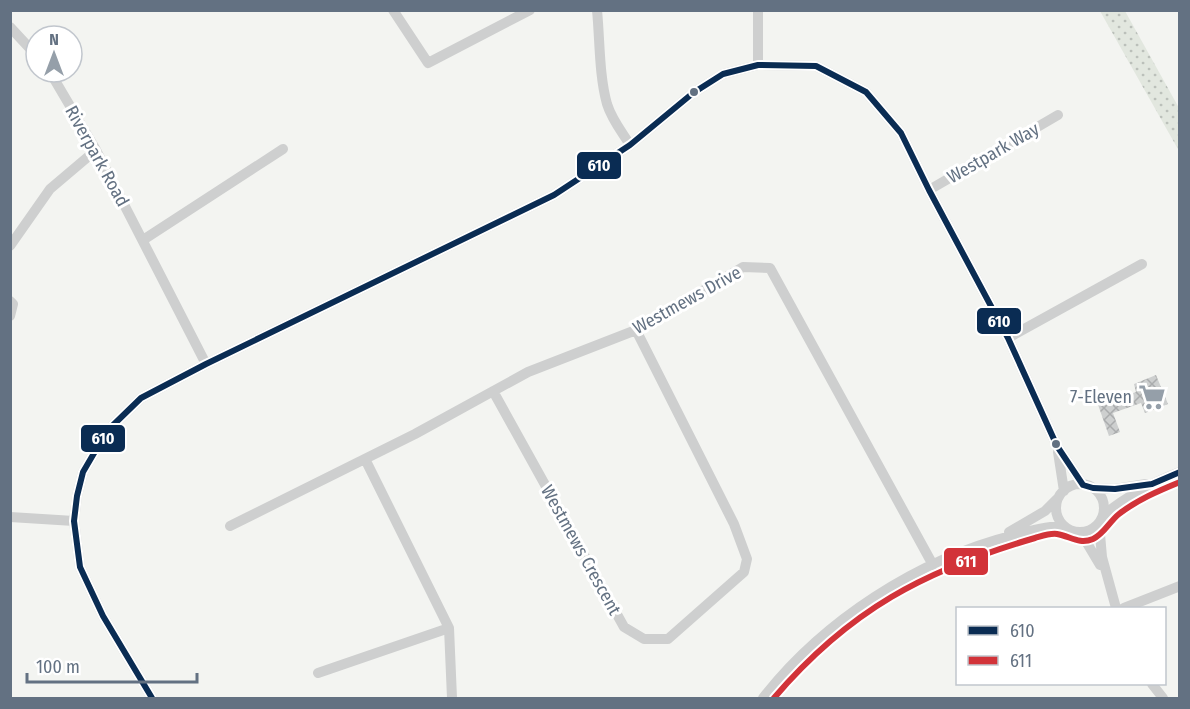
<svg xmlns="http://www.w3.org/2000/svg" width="1190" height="709" viewBox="0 0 1190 709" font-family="'Fira Sans Condensed',sans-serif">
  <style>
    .grass { fill: url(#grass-dots) }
    .building { fill: url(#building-cross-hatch) }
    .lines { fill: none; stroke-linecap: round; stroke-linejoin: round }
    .minor { stroke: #cecfcf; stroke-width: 10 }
    .bus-1-casing { stroke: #fff; stroke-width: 10 }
    .bus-2-casing { stroke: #fff; stroke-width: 10 }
    .bus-1 { stroke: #0a2c53; stroke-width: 6 }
    .bus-2 { stroke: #d23339; stroke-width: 6 }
    .bus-dot { fill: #637182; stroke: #fff; stroke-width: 2 }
    .labels { text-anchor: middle; stroke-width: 6; stroke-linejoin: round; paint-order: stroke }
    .street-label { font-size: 18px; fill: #637182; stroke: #fff }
    .poi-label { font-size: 18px; fill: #637182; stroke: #fff; text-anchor: end }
    .line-badge { stroke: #fff; stroke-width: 2 }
    .badge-label { font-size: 16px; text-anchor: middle; font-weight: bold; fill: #fff }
  </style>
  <defs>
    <pattern id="grass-dots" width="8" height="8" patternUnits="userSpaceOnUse" patternTransform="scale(1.5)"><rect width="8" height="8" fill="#e2e7df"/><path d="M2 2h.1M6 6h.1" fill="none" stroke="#bbc0ba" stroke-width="1.8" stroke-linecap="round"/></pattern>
    <pattern id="building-cross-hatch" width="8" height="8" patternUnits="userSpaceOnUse" patternTransform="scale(1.5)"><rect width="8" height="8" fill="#cdcfcf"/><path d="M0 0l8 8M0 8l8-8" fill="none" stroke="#aaacad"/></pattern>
  </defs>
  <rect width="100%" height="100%" fill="#f3f4f1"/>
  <!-- grass -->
  <path class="grass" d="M1100,11H1125L1179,108V151Z"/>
  <!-- building -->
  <path class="building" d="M1156,375L1168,404L1145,413L1141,403L1113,413L1120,432L1109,436L1096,399L1108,395L1110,401L1136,392L1134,384Z"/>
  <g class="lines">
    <!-- minor -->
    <path class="minor" d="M393,10L428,63L530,10
      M597,10C600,41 599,75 607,104C612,120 622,132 630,145
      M758,10V65
      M10,27L36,55
      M50,72L96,150L206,364
      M929,190L1058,115
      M143,240L283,149
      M10,246L50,189L96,150
      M10,301L13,304L10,316
      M1008,338L1142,264
      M493,391L624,627L644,639H668L744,572L747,559L734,524L636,330
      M1058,452L1064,491
      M365,459L449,628L452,698
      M1056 508a24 24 0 1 1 48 0a24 24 0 1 1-48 0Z
      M1093,488L1115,489L1146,484
      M1103,516C1125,497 1152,483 1180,472
      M10,517L74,521
      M1099,523L1102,557L1116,608
      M230,526L415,434L528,372L636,330L743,267L770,268L933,565
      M1009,532L1045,511L1057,499
      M1081,533L1100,565
      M1124,608L1180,586
      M318,673L449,628
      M1152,684L1163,698
      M152,698L103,616L80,567L74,521L77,496L83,472L107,431L141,398L206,364L554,195L630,145L693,93L723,74L758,65L816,66L866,92L901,133L929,190L1008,338L1057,446L1083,485
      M763,698C823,621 918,559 1014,535C1030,531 1046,526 1063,526"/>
    <defs>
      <path id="bus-1" d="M152,698L103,616L80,567L74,521L77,496L83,472L107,431L141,398L206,364L554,195L630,145L693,93L723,74L758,65L816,66L866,92L901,133L929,190L1008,338L1057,446L1083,485L1093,488L1115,489L1152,484L1180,472"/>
      <path id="bus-2" d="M774,698C849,610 925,570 1035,538C1042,536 1050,533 1057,534C1070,536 1079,545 1093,539C1104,534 1109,522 1119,514C1137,500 1158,491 1180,482"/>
    </defs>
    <!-- bus-1 casing -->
    <use href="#bus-1" class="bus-1-casing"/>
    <!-- bus-2 casing -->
    <use href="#bus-2" class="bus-2-casing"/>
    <!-- bus-1 -->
    <use href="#bus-1" class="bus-1"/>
    <!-- bus-2 -->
    <use href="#bus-2" class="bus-2"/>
  </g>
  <!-- icons -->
  <defs>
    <symbol id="supermarket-bare" viewBox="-9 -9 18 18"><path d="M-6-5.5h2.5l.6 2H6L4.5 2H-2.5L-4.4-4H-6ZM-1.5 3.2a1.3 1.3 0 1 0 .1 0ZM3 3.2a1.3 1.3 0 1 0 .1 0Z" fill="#959fa9" stroke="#fff" stroke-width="2.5" paint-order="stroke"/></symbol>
  </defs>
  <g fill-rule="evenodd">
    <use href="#supermarket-bare" x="1133" y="378" width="38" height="38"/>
  </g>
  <!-- markers -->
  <g class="bus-dot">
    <circle cx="694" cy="92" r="5"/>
    <circle cx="1056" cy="444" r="5"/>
  </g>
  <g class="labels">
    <!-- street labels -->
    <g class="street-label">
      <text transform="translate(993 153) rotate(-30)" y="6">Westpark Way</text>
      <text transform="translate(97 156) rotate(61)" y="6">Riverpark Road</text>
      <text transform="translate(687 300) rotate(-29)" y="6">Westmews Drive</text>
      <text transform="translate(581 550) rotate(61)" y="6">Westmews Crescent</text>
    </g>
    <!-- poi labels -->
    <g class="poi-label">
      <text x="1132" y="403">7-Eleven</text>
    </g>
  </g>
  <g class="line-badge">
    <rect x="576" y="151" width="46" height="29" rx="6" fill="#0a2c53"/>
    <rect x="976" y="307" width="46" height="28" rx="6" fill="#0a2c53"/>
    <rect x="80" y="424" width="46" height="29" rx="6" fill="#0a2c53"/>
    <rect x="943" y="547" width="46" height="29" rx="6" fill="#d23339"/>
  </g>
  <g class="badge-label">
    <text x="599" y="171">610</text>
    <text x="999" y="327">610</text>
    <text x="103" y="444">610</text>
    <text x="966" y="567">611</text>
  </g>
  <!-- border -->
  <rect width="1190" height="709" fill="none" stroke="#637182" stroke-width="24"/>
  <!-- legend -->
  <rect x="956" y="607" width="210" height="78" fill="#ffffff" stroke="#c1c6cd" stroke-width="1.5"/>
  <rect x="968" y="626" width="30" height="9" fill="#0a2c53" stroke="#c1c6cd" stroke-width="1.5"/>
  <text x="1010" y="637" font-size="18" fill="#637182">610</text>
  <rect x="968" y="656" width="30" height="9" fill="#d23339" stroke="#c1c6cd" stroke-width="1.5"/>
  <text x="1010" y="667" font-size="18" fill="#637182">611</text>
  <!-- north arrow -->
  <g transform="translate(54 54)"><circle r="28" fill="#ffffff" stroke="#c1c6cd" stroke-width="1.5"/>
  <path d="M0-4.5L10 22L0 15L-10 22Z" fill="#959fa9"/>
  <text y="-9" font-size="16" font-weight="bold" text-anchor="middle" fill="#637182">N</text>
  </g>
  <!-- scale -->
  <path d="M27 673v9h170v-9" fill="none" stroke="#637182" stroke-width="3"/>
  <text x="36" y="673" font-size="18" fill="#637182" stroke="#ffffff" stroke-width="4.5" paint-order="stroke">100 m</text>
</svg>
